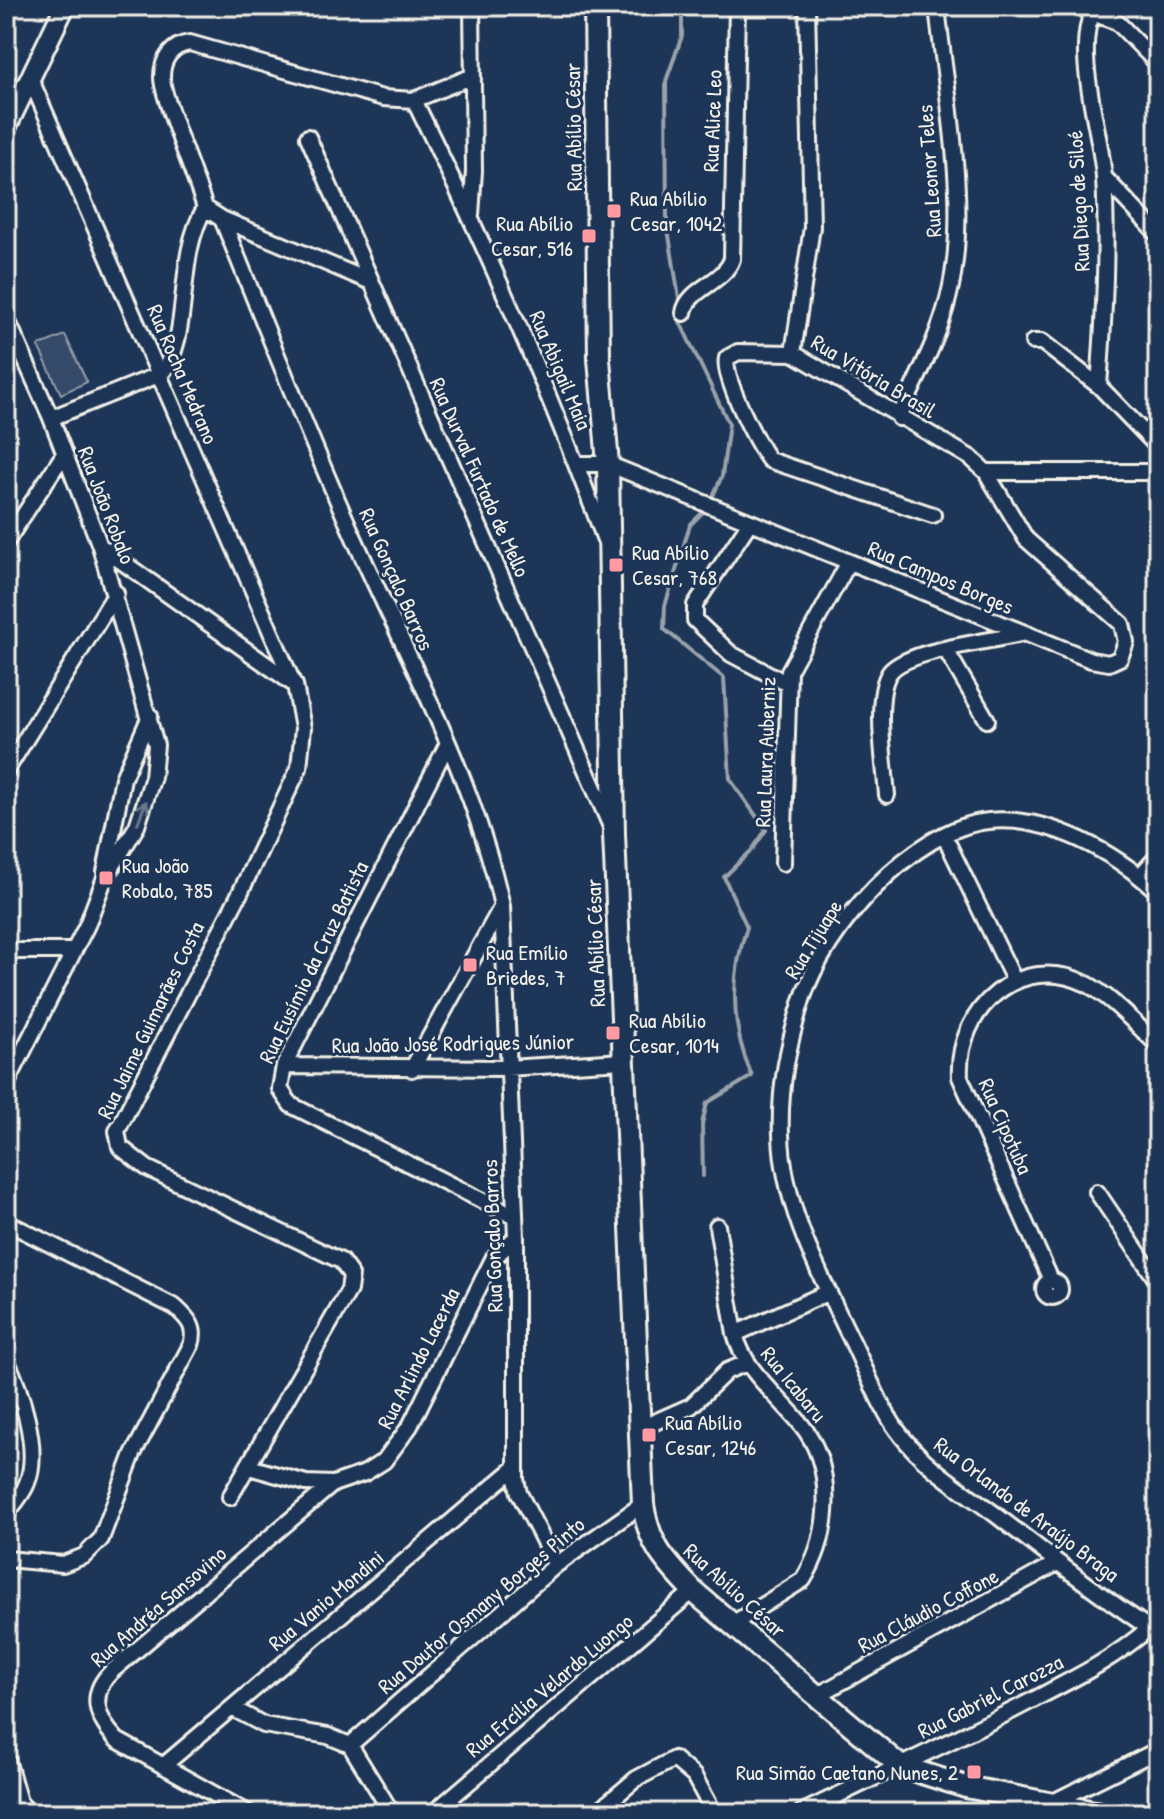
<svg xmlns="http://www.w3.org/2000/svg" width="1164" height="1819" viewBox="0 0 1164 1819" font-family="'Patrick Hand',sans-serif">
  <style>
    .green { fill: #354a67; stroke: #949ea8; stroke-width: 2 }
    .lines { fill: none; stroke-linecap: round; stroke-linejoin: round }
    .stream { stroke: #9aa2ab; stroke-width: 4 }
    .minor-casing { stroke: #f4f1e8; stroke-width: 20 }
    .tertiary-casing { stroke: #f4f1e8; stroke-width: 24 }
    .secondary-casing { stroke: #f4f1e8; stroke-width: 26 }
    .minor { stroke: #1d3557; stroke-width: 14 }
    .tertiary { stroke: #1d3557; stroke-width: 18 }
    .secondary { stroke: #1d3557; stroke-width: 20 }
    .oneway { stroke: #68778a }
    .poi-dot { fill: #ff9aa2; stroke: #1d3557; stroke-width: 3 }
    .labels { text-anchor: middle; stroke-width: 6; stroke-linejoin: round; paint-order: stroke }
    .street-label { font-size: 22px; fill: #f4f1e8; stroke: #1d3557 }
    .poi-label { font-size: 22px; fill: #f4f1e8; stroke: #1d3557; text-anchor: start }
  </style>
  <rect width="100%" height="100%" fill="#1d3557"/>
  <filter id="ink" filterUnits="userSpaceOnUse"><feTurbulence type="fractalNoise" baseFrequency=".0125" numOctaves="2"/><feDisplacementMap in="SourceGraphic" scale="16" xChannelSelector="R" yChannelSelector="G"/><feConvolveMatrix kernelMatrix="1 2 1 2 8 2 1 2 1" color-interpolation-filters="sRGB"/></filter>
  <g filter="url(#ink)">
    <!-- green -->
    <path class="green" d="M65,335L87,382L61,394L38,346Z"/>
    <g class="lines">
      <!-- stream -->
      <path class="stream" d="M679,298L667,223L666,81L682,36V6
        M680,322L729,424L722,476L708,507L690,525L665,606L664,629L724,678L730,779L766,830L752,850L724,877L747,927C730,977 731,1028 752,1076L707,1103L702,1124L703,1176"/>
      <defs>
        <path id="minor" d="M31,80L294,685
          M414,100C485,244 549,390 605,540
          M308,137L612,829
          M1104,177L1158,234
          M471,215L474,171L472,6
          M222,219C266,326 307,434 355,540C408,659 474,777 502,906L516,1237V1479L519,1493L556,1565
          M369,281L222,219L205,208C198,183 161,95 162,77C162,59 172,45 190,43L383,98L414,100L473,76
          M684,313C687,289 724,283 732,259L737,6
          M6,317L51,418L100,546L156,745L153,777L137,826L104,880L87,925L6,1085
          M1033,342H1042L1099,386L1158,447
          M793,353L812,227L807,6
          M1099,386C1104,317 1108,247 1104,178C1101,130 1074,57 1092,13L1117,22L1158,64
          M51,418L161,374C193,338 174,259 205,208
          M899,418C916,379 938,340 948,299C971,211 946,96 937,6
          M577,464H608L1091,660L1109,663L1120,658L1126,642L1122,624L1026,539L986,472L971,458L793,353L738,352L727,358C722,377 757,443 769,460L933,515
          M986,472H1158
          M750,522L695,605V620L731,654L788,684
          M6,542L64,454
          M100,546L295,685L303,728L299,768L240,893L117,1131L120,1147L147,1168L341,1261L351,1275L349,1290L230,1497
          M946,650L987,720
          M448,743L284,1066L280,1089L291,1105L515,1217
          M6,771L116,593
          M887,795C885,767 873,695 890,672C907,650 992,641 1021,634
          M944,835L1014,980
          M783,863L789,671L849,562
          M105,872L123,778L150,716
          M1140,876L1158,856
          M1158,892C1115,853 1050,815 989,821C913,828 824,930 802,1000C788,1045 779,1088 781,1135C783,1208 821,1276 852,1341C866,1370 878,1403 897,1430C923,1466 961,1489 996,1515C1049,1556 1102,1597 1158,1634
          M6,951H73
          M284,1066L507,1068L623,1061
          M412,1069L502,906
          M1097,1192L1158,1282
          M6,1222L175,1307C188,1319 197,1327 191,1345L133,1454L101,1539L84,1556L63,1564L6,1559
          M717,1226L735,1334
          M1051,1280L960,1077C956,1009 1020,951 1087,984C1113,998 1136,1025 1158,1045
          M1044 1289a8 8 0 1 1 16 0a8 8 0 1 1-16 0Z
          M6,1359C20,1389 41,1449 27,1483C23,1494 13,1505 6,1514
          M639,1429L691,1406L727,1371L747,1363
          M249,1467L306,1483L333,1484L365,1473L384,1461L410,1426L493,1259L516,1237
          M734,1623L803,1580C831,1535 836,1466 800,1423C776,1393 745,1372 735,1334L829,1292
          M818,1695L1057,1563
          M232,1708L264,1725L328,1736L350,1745L392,1813
          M350,1745L556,1565L643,1504
          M6,1756L19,1802L29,1813
          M163,1766L516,1467
          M248,1813L117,1740C96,1718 88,1694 112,1671L333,1484
          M433,1813L693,1591
          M596,1813L636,1779L674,1759L694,1776L714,1813
          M801,1813C877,1776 954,1741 1029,1702C1071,1680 1113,1660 1149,1628
          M1031,1813L1158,1750"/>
        <path id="tertiary" d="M6,128L65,6"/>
        <path id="secondary" d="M595,6L599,359L608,464L614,834L643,1504C649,1546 665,1561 693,1591L900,1766L966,1787L1100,1813"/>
      </defs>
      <!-- minor casing -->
      <use href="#minor" class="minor-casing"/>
      <!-- tertiary casing -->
      <use href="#tertiary" class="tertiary-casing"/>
      <!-- secondary casing -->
      <use href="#secondary" class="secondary-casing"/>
      <!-- minor -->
      <use href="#minor" class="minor"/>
      <!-- tertiary -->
      <use href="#tertiary" class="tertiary"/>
      <!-- secondary -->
      <use href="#secondary" class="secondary"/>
    </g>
    <!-- one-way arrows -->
    <defs><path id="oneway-shaft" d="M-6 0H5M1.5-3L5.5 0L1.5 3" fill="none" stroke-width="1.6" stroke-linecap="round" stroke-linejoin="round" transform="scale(2)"/></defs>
    <use class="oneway" href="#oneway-shaft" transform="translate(142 812) rotate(-69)"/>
  </g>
  <!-- markers -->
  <g class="poi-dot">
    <rect x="606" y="203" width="16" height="16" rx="4"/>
    <rect x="581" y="228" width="16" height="16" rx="4"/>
    <rect x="608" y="557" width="16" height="16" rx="4"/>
    <rect x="98" y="870" width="16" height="16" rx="4"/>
    <rect x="462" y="957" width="16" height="16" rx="4"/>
    <rect x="605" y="1025" width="16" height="16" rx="4"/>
    <rect x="641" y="1427" width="16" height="16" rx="4"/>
    <rect x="966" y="1764" width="16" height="16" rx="4"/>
  </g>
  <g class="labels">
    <!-- street labels -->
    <g class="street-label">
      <text transform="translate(712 121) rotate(-88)" y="8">Rua Alice Leo</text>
      <text transform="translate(573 127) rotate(-91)" y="8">Rua Abílio César</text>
      <text transform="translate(929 171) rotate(-94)" y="8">Rua Leonor Teles</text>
      <text transform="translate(1078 201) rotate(-93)" y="8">Rua Diego de Siloé</text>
      <text transform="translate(561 370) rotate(67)" y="8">Rua Abigail Maia</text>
      <text transform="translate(183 374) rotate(67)" y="8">Rua Rocha Medrano</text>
      <text transform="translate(874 376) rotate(31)" y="8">Rua Vitória Brasil</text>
      <text transform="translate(480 477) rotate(66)" y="8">Rua Durval Furtado de Mello</text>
      <text transform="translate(107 505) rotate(69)" y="8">Rua João Robalo</text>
      <text transform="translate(941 577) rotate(23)" y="8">Rua Campos Borges</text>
      <text transform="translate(397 579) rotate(66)" y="8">Rua Gonçalo Barros</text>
      <text transform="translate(765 752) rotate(-88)" y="8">Rua Laura Auberniz</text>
      <text transform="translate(813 939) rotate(-58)" y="8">Rua Tijuape</text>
      <text transform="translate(595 943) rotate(-92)" y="8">Rua Abílio César</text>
      <text transform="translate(313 962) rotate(-64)" y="8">Rua Eusímio da Cruz Batista</text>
      <text transform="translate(150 1020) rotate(-64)" y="8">Rua Jaime Guimarães Costa</text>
      <text transform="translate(453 1043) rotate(-1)" y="8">Rua João José Rodrigues Júnior</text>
      <text transform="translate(1006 1126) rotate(66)" y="8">Rua Cipotuba</text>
      <text transform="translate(492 1236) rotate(-92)" y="8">Rua Gonçalo Barros</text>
      <text transform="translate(418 1358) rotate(-63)" y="8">Rua Arlindo Lacerda</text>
      <text transform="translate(794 1384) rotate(51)" y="8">Rua Icabaru</text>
      <text transform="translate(1027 1509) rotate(37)" y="8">Rua Orlando de Araújo Braga</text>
      <text transform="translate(735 1590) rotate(42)" y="8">Rua Abílio César</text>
      <text transform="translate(326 1600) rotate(-40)" y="8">Rua Vanio Mondini</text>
      <text transform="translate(481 1605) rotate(-40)" y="8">Rua Doutor Osmany Borges Pinto</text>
      <text transform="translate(158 1606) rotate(-41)" y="8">Rua Andréa Sansovino</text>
      <text transform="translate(928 1610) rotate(-28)" y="8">Rua Cláudio Coffone</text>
      <text transform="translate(549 1685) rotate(-40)" y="8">Rua Ercília Velardo Luongo</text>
      <text transform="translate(990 1696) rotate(-27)" y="8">Rua Gabriel Carozza</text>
    </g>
    <!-- poi labels -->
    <g class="poi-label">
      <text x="630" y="206">Rua Abílio<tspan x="630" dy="25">Cesar, 1042</tspan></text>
      <text x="573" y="231" text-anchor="end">Rua Abílio<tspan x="573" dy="25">Cesar, 516</tspan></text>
      <text x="632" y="560">Rua Abílio<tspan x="632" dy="25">Cesar, 768</tspan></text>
      <text x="122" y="873">Rua João<tspan x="122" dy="25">Robalo, 785</tspan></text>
      <text x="486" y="960">Rua Emílio<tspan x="486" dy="25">Briedes, 7</tspan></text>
      <text x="629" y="1028">Rua Abílio<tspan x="629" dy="25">Cesar, 1014</tspan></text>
      <text x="665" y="1430">Rua Abílio<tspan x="665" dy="25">Cesar, 1246</tspan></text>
      <text x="958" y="1780" text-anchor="end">Rua Simão Caetano Nunes, 2</text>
    </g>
  </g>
  <!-- margin -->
  <rect width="1164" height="1819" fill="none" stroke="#1d3557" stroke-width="32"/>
  <rect x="16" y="16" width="1132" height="1787" fill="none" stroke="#f4f1e8" stroke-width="3" filter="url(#ink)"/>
</svg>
